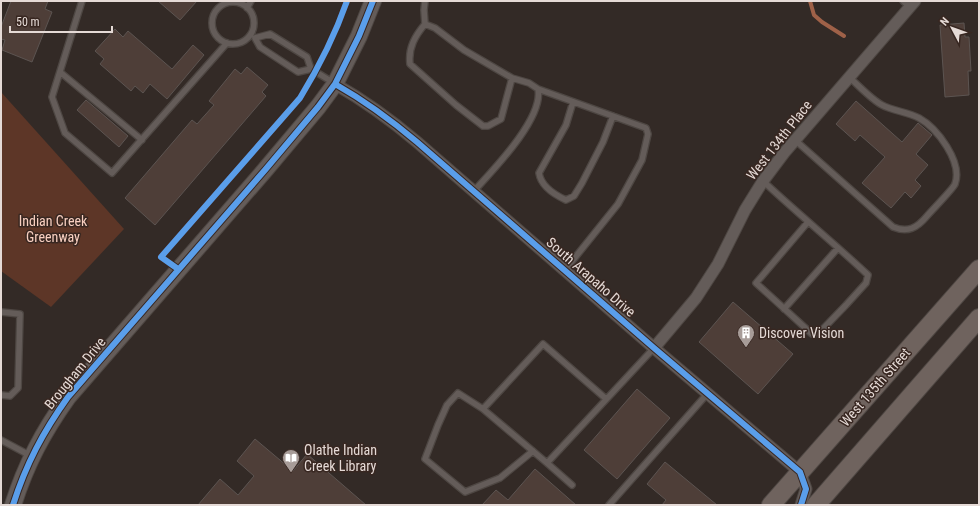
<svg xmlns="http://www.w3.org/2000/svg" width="980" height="506" viewBox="0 0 980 506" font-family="'Roboto Condensed',sans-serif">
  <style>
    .green { fill: #5d3627 }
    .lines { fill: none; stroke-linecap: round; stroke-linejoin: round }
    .stream { stroke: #9f6148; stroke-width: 4 }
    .building { fill: #4e3e38; stroke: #5c5451 }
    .lane-casing { stroke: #4e4743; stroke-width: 8 }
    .street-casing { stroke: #4e4743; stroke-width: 13 }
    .secondary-casing { stroke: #4e4743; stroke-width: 18 }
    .primary-casing { stroke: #4e4743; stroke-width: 20 }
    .lane { stroke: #645c59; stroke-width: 5.5 }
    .street { stroke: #645c59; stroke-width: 11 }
    .secondary { stroke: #645c59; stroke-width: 16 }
    .primary { stroke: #6f635e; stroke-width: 18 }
    .cycleway-casing { stroke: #382721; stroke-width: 8 }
    .cycleway { stroke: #5a9eea; stroke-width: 6 }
    .labels { text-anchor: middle; stroke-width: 3; stroke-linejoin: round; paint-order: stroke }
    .street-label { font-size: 14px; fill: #e5dad6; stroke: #382721 }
    .park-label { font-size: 14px; fill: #f8cfc0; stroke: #382721 }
    .poi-label { font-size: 14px; fill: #e5dad6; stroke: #382721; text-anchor: start }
  </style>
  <rect width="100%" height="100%" fill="#332a26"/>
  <!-- green -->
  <path class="green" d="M1,92L124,229L51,307L1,271Z"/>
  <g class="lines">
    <!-- stream -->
    <path class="stream" d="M810,1L814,15L822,22L844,36"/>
  </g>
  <!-- building -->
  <path class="building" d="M11,1H48L45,9L52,12L32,62L2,50L5,40L1,39V27Z
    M158,1H197L180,20Z
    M964,23L965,37H969L971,71H968L969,95L945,97L940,25Z
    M115,29L123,37L128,31L172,69L193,45L204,55L167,99L150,84L143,93L135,86L131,91L100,64L104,59L95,51Z
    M247,67L268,85L262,92L266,96L155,225L125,198L192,120L197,124L214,105L209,101L235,69L241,74Z
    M86,100L128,136L119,147L77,110Z
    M856,101L902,142L918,123L932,135L916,154L928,165L915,180L921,186L911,198L905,192L891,208L862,183L885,157L860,135L855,141L836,124Z
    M733,302L793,354L758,394L699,342Z
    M637,389L670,418L617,479L584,450Z
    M255,439L293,471L307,454L366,505H198L220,479L238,495L254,476L237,461Z
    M665,462L717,505H662L666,500L647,484Z
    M535,469L576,505H482L496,490L508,500Z"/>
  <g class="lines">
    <defs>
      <path id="lane" d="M82,1L52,97L65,133L112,173L227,43
        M903,1L910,7
        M212 23a21 21 0 1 1 42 0a21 21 0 1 1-42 0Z
        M247,8L251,1
        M425,24L424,10L425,1
        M311,69L298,72L260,47L255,38L270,34L307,57L311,69L334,83
        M60,72L142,140
        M538,89L646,128L648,134L642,160L618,204L565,270
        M573,102L566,125L539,173C541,186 555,195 566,200L574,196L582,183L603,142L613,116
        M795,140L893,227C908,233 917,228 927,216C932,210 953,189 955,184C963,162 937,128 919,118C908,112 893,111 882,105C872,100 858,85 849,77
        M763,181C797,213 834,243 868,275L866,283L846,305L819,333L812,334L756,283L808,222
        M474,191C493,170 544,118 538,89L529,83L512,78L464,50L435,28L425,24C415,36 408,48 410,64L456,105L483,126H488L501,119L512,78
        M784,309L838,248
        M1,312L20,314L18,388L10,396L1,395
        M483,409L547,463L654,348
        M1,440L31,456
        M533,451L500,478L465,492L425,459L438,425L447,405L458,393L483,409L543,344L605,398
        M547,463L572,485
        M609,505L708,393"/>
      <path id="street" d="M335,84C365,101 391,120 417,142L654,348L800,472L806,489L801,505
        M654,348L696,298L718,264L745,210L763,181L784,153L915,1"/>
      <path id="secondary" d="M13,505C26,464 43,432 68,397L265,170L318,107L335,84L359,36L373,1"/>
      <path id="primary" d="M771,505L979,269
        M816,505L979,318"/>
    </defs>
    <!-- lane casing -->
    <use href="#lane" class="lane-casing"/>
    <!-- street casing -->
    <use href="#street" class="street-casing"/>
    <!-- secondary casing -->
    <use href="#secondary" class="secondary-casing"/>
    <!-- primary casing -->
    <use href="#primary" class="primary-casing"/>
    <!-- lane -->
    <use href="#lane" class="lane"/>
    <!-- street -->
    <use href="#street" class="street"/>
    <!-- secondary -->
    <use href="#secondary" class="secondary"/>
    <!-- primary -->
    <use href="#primary" class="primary"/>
    <defs>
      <path id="cycleway" d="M335,84C365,101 391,120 417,142L654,348L800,472L806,489L801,505
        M178,269L161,257L300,98C319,67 335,35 347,1
        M13,505C26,464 43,432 68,397L265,170L318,107L335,84L359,36L373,1"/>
    </defs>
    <!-- cycleway casing -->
    <use href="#cycleway" class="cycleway-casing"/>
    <!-- cycleway -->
    <use href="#cycleway" class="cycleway"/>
  </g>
  <!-- icons -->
  <defs>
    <symbol id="building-pin" viewBox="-11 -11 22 30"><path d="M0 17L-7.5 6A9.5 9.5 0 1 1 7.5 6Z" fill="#a79c98" stroke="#382721"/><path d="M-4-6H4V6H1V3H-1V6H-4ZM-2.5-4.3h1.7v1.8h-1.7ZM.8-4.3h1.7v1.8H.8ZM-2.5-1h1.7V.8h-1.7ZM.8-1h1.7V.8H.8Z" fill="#fff"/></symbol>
    <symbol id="library-pin" viewBox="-11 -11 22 30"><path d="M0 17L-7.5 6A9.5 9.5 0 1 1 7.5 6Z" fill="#a79c98" stroke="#382721"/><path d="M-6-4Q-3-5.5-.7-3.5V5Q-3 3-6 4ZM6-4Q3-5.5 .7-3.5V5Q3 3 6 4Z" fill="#fff"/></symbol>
  </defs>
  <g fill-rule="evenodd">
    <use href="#building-pin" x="736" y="323" width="20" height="27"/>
    <use href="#library-pin" x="281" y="448" width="20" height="27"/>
  </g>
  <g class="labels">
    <!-- street labels -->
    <g class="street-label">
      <text transform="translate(779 140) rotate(-52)" y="5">West 134th Place</text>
      <text transform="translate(591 277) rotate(41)" y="5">South Arapaho Drive</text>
      <text transform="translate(75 373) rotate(-51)" y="5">Brougham Drive</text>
      <text transform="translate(875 387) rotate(-49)" y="5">West 135th Street</text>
    </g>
    <!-- park labels -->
    <g class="park-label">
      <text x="53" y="226">Indian Creek<tspan x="53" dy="16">Greenway</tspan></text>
    </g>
    <!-- poi labels -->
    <g class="poi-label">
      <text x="759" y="338">Discover Vision</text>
      <text x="304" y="455">Olathe Indian<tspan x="304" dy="16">Creek Library</tspan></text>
    </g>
  </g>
  <!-- border -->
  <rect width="980" height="506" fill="none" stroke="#e5dad6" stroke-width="4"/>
  <!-- north arrow -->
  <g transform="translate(952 28) rotate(311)" stroke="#382721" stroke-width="3" paint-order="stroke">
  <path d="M0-3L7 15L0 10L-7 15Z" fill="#e5dad6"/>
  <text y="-6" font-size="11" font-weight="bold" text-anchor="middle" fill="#e5dad6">N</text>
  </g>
  <!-- scale -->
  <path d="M10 26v6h102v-6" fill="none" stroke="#e5dad6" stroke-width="2"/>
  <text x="16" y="26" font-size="12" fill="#e5dad6" stroke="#382721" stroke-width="3" paint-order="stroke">50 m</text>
</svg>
